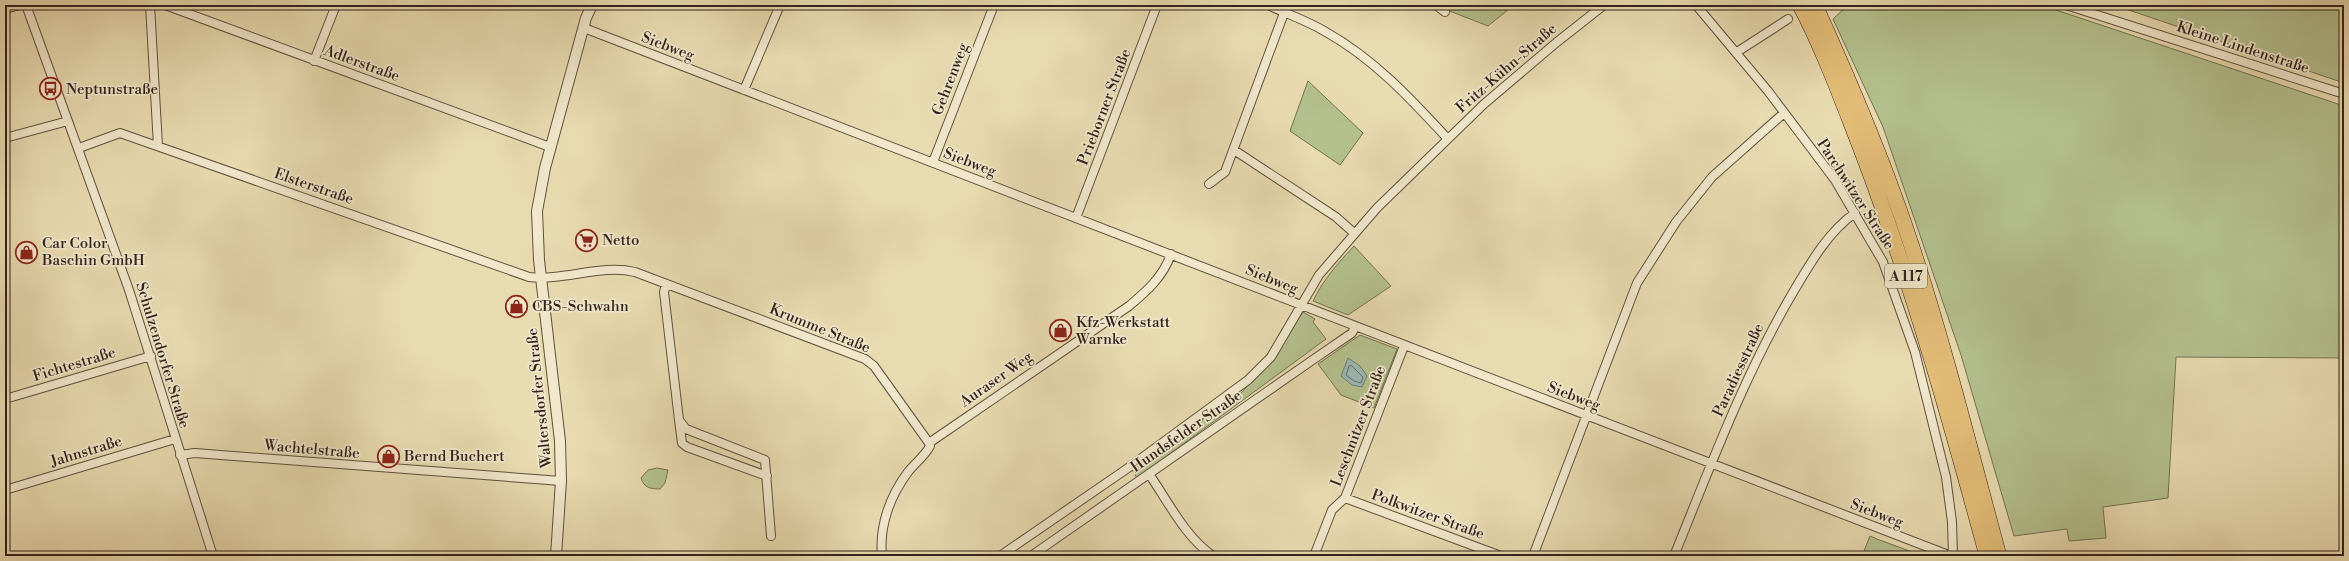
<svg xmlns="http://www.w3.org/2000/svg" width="2349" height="561" viewBox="0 0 2349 561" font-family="'Libre Bodoni',serif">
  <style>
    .green { fill: #b4c18d; stroke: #737254 }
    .water { fill: #9ab9b5; stroke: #707d77 }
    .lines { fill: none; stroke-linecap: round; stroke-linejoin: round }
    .shore { stroke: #666e68; stroke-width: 1 }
    .minor-casing { stroke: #605040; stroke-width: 10 }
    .tertiary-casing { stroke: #605040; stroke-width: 12 }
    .motorway-casing { stroke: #32221b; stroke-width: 16 }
    .minor { stroke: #f1e8cc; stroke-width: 8 }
    .tertiary { stroke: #f1e8cc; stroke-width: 10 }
    .motorway { stroke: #e4be78; stroke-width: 15 }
    .labels { text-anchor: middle; stroke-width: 3.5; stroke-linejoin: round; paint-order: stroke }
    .shield { fill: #f1e8cc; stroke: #6b5d50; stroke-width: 1 }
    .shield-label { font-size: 14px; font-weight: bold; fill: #32221b }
    .street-label { font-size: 15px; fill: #32221b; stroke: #f1e8cc }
    .poi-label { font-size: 15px; fill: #32221b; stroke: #f1e8cc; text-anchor: start }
  </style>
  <rect width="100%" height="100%" fill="#e9dbb0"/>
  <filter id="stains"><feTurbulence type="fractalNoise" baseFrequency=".005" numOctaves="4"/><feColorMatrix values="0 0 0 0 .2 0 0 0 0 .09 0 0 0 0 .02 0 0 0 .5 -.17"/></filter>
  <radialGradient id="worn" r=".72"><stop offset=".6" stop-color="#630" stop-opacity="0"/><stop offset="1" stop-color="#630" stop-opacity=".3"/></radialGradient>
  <!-- green -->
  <path class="green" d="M1449,5H1514L1488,26L1447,10Z
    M1848,5H2041L2344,106V358L2176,357L2168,498L2103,507L2106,538L2069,541L2067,529L2014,536L1961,355L1883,127L1833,19Z
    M2114,5H2344V83Z
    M1308,81L1363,133L1340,165L1290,131Z
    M1354,246L1391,286L1348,315L1313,301C1323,280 1338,263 1354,246Z
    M1303,312L1315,319L1313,322L1326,339L1137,478L1131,468L1241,393L1271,360Z
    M1360,335L1397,349L1374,408L1341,395L1318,364Z
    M657,468L668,470L665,483L660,489C651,489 644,488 641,478L648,470Z
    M1870,536L1877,539L1923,556H1862Z"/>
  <!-- water -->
  <path class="water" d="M1348,358L1360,366L1367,376L1362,387L1352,385L1341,376Z"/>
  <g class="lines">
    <!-- shore -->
    <path class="shore" d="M1352,366L1363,377L1361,383L1354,381L1346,375L1349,366Z"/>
    <defs>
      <path id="minor" d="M26,5L129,290L213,556
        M150,5L158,146
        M165,5L550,147
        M1268,5C1287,14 1308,21 1326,32C1374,59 1410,98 1447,138
        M1436,5L1445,12
        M1696,5L1768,91L1835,180L1883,262L1915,352L1946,477L1952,522L1953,556
        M2066,5L2344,94
        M5,9L20,5
        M584,28L1951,556
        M1737,52L1788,19
        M314,61L336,5
        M744,90L780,5
        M5,138L68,121
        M79,148L120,133L529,277C564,281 601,264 635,272L865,359L874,366L929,443
        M1234,150L1336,217L1354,233
        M933,162L994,5
        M1209,184L1225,172L1284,13
        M1076,218L1157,5
        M666,284L664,292L679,420L686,429L765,460L771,536
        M5,399L151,356
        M679,420L682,443L687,447L767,476
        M929,443L1129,306C1147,291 1163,277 1171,254
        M180,455L195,453L561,481
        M1149,474C1168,501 1185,537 1213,556
        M5,490L175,439
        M1345,498L1501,556
        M882,556C879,526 890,496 908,472C915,463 925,456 930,446L929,443
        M1000,556L1128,468L1248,380L1271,357L1319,275L1377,208L1484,104L1557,42L1604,5
        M1031,556L1314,359L1352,333L1355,327
        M1314,556L1332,510L1345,498L1404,346
        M1533,556L1637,283L1676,222L1712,177L1784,113
        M1674,556C1711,465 1745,373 1795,289C1811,262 1829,231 1855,213"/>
      <path id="tertiary" d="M556,556L561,481L560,441L539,260L537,211L545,168L586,18L592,5"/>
      <path id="motorway" d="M1800,5C1823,49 1840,95 1858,141C1910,276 1949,416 1987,556
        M1815,5C1851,84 1885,164 1912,247C1945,348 1971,453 1999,556"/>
    </defs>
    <!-- minor casing -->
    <use href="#minor" class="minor-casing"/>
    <!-- tertiary casing -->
    <use href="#tertiary" class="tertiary-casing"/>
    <!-- motorway casing -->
    <use href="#motorway" class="motorway-casing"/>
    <!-- minor -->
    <use href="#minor" class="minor"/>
    <!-- tertiary -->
    <use href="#tertiary" class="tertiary"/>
    <!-- motorway -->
    <use href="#motorway" class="motorway"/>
  </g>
  <!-- icons -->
  <defs>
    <symbol id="bus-ring" viewBox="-11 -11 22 22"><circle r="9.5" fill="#f1e8cc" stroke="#8f2418" stroke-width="1.5"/><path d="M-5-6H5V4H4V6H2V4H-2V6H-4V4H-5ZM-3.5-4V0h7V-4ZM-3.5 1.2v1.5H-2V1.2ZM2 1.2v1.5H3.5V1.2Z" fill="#8f2418"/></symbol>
    <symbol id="supermarket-ring" viewBox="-11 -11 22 22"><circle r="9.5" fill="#f1e8cc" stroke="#8f2418" stroke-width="1.5"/><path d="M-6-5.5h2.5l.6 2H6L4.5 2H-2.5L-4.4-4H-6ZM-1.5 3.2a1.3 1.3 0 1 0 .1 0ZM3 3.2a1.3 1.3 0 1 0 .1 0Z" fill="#8f2418"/></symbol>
    <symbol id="shop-ring" viewBox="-11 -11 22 22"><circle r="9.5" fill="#f1e8cc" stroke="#8f2418" stroke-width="1.5"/><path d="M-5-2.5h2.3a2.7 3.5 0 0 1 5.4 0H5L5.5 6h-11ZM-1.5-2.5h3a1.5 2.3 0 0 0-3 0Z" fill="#8f2418"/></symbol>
  </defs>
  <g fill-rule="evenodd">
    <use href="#bus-ring" x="38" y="76" width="25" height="25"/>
    <use href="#supermarket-ring" x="574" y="228" width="25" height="25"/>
    <use href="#shop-ring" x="14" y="240" width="25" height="25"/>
    <use href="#shop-ring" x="504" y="294" width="25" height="25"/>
    <use href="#shop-ring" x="1048" y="318" width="25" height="25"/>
    <use href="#shop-ring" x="376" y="444" width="25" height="25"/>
  </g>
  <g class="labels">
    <!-- shield labels -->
    <rect class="shield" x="1885" y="264" width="42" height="24" rx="3"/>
    <g class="shield-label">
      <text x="1906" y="281">A 117</text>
    </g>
    <!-- street labels -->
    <g class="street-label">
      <text transform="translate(668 46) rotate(21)" y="5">Siebweg</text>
      <text transform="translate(2243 47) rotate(18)" y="5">Kleine Lindenstraße</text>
      <text transform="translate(362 63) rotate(20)" y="5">Adlerstraße</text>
      <text transform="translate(1506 68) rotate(-41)" y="5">Fritz-Kühn-Straße</text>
      <text transform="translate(950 79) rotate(-69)" y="5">Gehrenweg</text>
      <text transform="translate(1104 107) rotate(-69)" y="5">Prieborner Straße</text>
      <text transform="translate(970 162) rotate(21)" y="5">Siebweg</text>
      <text transform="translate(314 186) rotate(19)" y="5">Elsterstraße</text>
      <text transform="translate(1856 194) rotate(57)" y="5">Parchwitzer Straße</text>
      <text transform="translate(1272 279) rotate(22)" y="5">Siebweg</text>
      <text transform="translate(820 328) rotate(22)" y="5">Krumme Straße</text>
      <text transform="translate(163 355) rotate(73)" y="5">Schulzendorfer Straße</text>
      <text transform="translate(74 364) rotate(-17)" y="5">Fichtestraße</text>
      <text transform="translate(1738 370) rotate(-65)" y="5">Paradiesstraße</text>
      <text transform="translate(996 379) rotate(-35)" y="5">Auraser Weg</text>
      <text transform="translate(1574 396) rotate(21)" y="5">Siebweg</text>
      <text transform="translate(539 398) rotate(-96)" y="5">Waltersdorfer Straße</text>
      <text transform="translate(1358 426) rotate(-69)" y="5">Leschnitzer Straße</text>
      <text transform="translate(1186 431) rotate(-35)" y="5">Hundsfelder Straße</text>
      <text transform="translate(312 449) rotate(5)" y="5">Wachtelstraße</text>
      <text transform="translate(86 451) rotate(-17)" y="5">Jahnstraße</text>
      <text transform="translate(1877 513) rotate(21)" y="5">Siebweg</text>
      <text transform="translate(1428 514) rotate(20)" y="5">Polkwitzer Straße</text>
    </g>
    <!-- poi labels -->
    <g class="poi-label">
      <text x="66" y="94">Neptunstraße</text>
      <text x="602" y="245">Netto</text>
      <text x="42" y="248">Car Color<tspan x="42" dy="17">Baschin GmbH</tspan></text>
      <text x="532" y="311">CBS-Schwahn</text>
      <text x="1076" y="327">Kfz-Werkstatt<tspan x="1076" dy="17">Warnke</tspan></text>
      <text x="404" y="461">Bernd Buchert</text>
    </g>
  </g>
  <!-- margin -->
  <rect width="2349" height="561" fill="none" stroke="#e9dbb0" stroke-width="20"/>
  <rect x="6" y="6" width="2337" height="549" fill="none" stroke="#32221b" stroke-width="2"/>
  <rect x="10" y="10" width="2329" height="541" fill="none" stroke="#32221b"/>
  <rect width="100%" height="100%" filter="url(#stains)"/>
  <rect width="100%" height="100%" fill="url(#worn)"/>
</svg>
